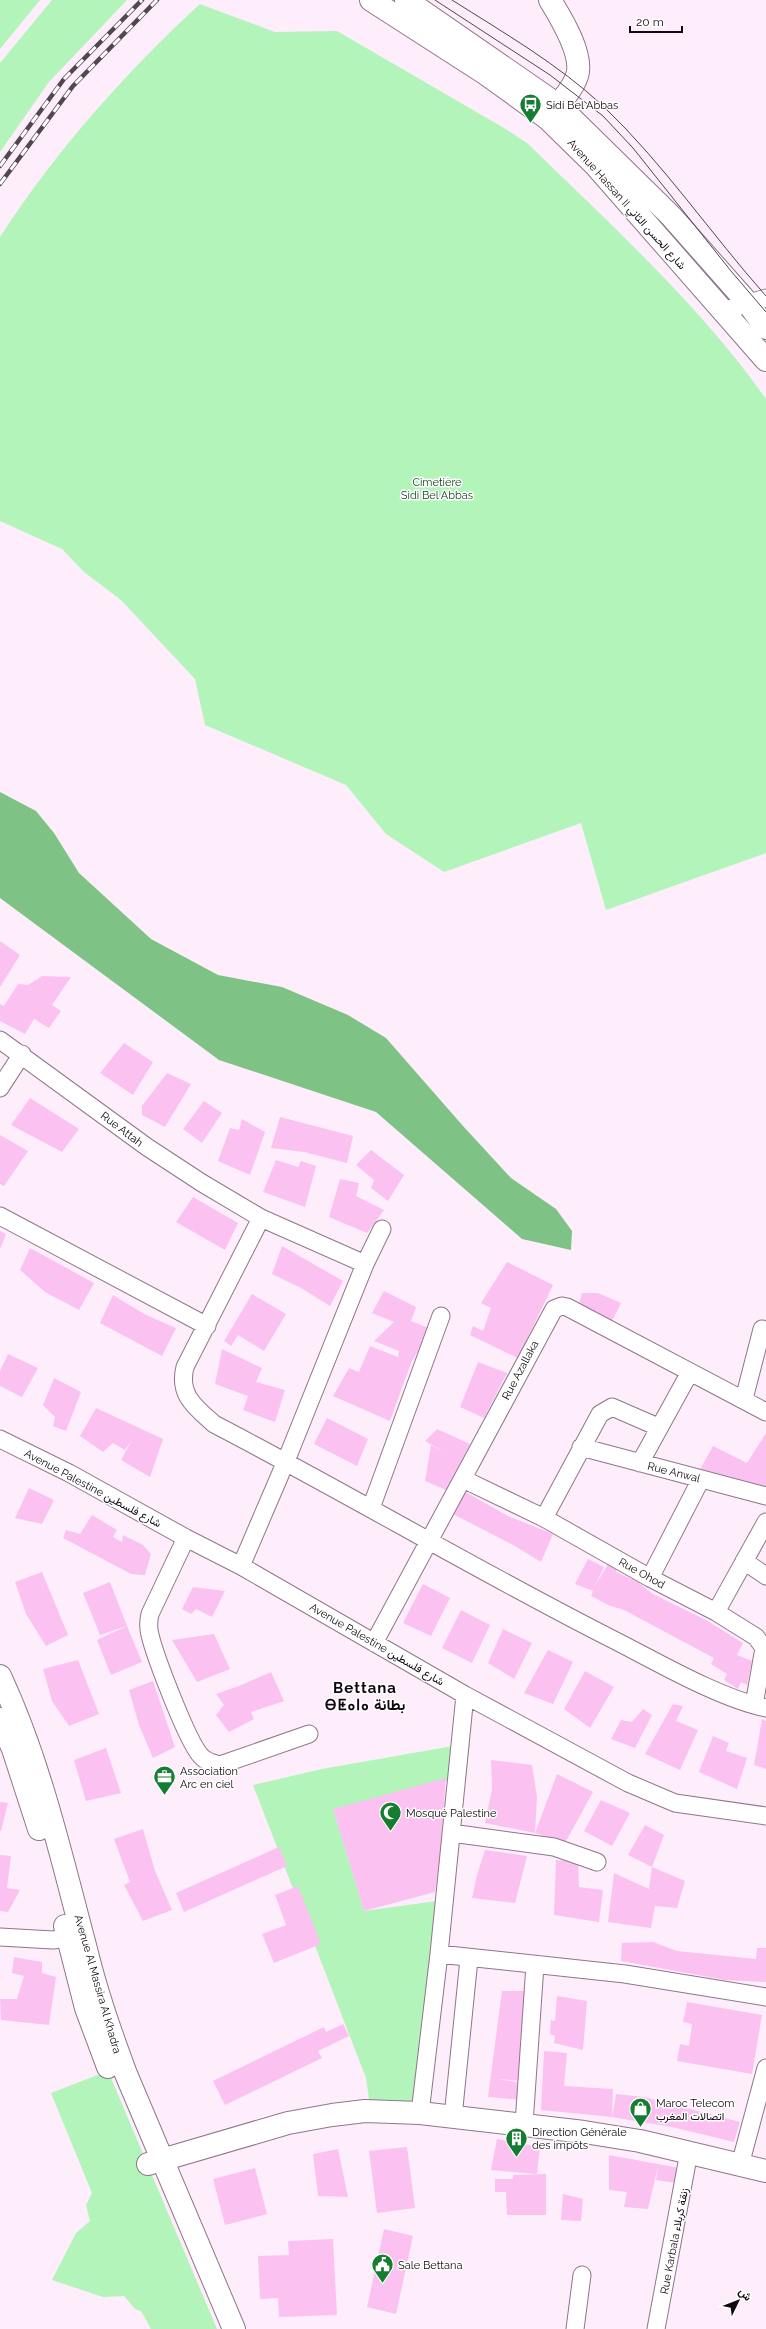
<svg xmlns="http://www.w3.org/2000/svg" width="766" height="2329" viewBox="0 0 766 2329" font-family="Raleway,Vazirmatn,'Noto Sans Tifinagh',sans-serif">
  <style>
    .green { fill: #b3f4ba }
    .forest { fill: #7ec286 }
    .building { fill: #fbc2f1 }
    .lines { fill: none; stroke-linecap: round; stroke-linejoin: round }
    .minor-casing { stroke: #8f768a; stroke-width: 19 }
    .tertiary-casing { stroke: #8f768a; stroke-width: 24 }
    .secondary-casing { stroke: #8f768a; stroke-width: 24 }
    .trunk-casing { stroke: #8f768a; stroke-width: 24 }
    .minor { stroke: #fff; stroke-width: 17 }
    .tertiary { stroke: #fff; stroke-width: 22 }
    .secondary { stroke: #fff; stroke-width: 22 }
    .trunk { stroke: #fff; stroke-width: 22 }
    .tram { stroke: #524750; stroke-width: 1 }
    .rail-casing { stroke: #524750; stroke-width: 4.5 }
    .rail { stroke: #fff; stroke-width: 3; stroke-dasharray: 9; stroke-linecap: butt }
    .labels { text-anchor: middle; stroke-width: 3; stroke-linejoin: round; paint-order: stroke }
    .poi-label { font-size: 11px; fill: #11080f; stroke: #fff; text-anchor: start }
    .street-label { font-size: 11px; fill: #11080f; stroke: #fff }
    .park-label { font-size: 11px; fill: #0c3e18; stroke: #fff }
    .district-label { font-size: 15px; font-weight: bold; letter-spacing: 1px; fill: #11080f; stroke: #fff }
  </style>
  <rect width="100%" height="100%" fill="#feedfa"/>
  <!-- green -->
  <path class="green" d="M0,0H40L0,49Z
    M52,0H127L49,82L0,152V63Z
    M200,4L275,32L337,31L504,128L527,143C610,224 699,304 766,399V853L606,910L581,823L444,872L386,834L346,785L205,725L195,679L121,600L84,572L62,549L0,521V237C55,152 125,73 200,4Z
    M470,1743L466,1776L333,1809L364,1911L451,1899L422,2123L372,2119L366,2078L253,1785L322,1769Z
    M108,2071L217,2329H151L141,2311L135,2309L124,2296L103,2297L52,2280L76,2233L90,2221L86,2205L92,2193L51,2093Z"/>
  <!-- forest -->
  <path class="forest" d="M0,792L36,811L54,833L79,873L151,939L218,975L282,987L348,1015L386,1038L463,1126L511,1178L556,1209L572,1231L571,1250L522,1239L376,1112L219,1060L0,898Z"/>
  <!-- building -->
  <path class="building" d="M0,941L20,955L0,987Z
    M42,976L71,977L52,1005L61,1011L49,1028L34,1019L25,1034L0,1021V1004L4,1006L18,984L28,985Z
    M124,1043L153,1062L133,1095L100,1073Z
    M167,1073L191,1084L165,1127L142,1115V1106Z
    M30,1098L79,1129L62,1152L11,1125Z
    M204,1101L222,1113L202,1143L183,1129Z
    M280,1117L353,1136L347,1163L304,1152L271,1148Z
    M242,1119L265,1132L250,1175L218,1161L230,1128L239,1130Z
    M0,1135L28,1151L4,1186L0,1184Z
    M371,1150L404,1175L388,1201L371,1188L374,1180L356,1165Z
    M276,1160L298,1167L301,1161L316,1166L305,1207L263,1192Z
    M340,1179L359,1183L356,1196L384,1210L367,1233L329,1217Z
    M193,1197L238,1223L225,1250L176,1222Z
    M0,1231L6,1234L0,1249Z
    M282,1246L343,1281L330,1306L301,1288L272,1274Z
    M30,1248L94,1283L79,1310L45,1292L20,1270Z
    M507,1262L553,1285L518,1358L470,1335L473,1326L483,1331L491,1308L481,1303Z
    M384,1291L416,1307L411,1321L431,1329L411,1363L390,1421L333,1396L349,1368L359,1372L370,1346L398,1357L399,1351L374,1341L394,1322L372,1313Z
    M582,1293H598L621,1303L611,1323L578,1308Z
    M252,1294L286,1314L264,1351L238,1335L231,1346L224,1341Z
    M113,1295L146,1315L176,1328L162,1356L100,1323Z
    M222,1349L262,1368L256,1382L285,1390L275,1422L243,1410L248,1396L215,1384Z
    M8,1354L38,1368L22,1397L0,1386V1371Z
    M478,1362L507,1373L484,1418L460,1407Z
    M54,1378L81,1392L66,1431L53,1426L55,1417L43,1405Z
    M96,1408L163,1439L150,1477L121,1460L132,1440L125,1450L113,1443L103,1452L80,1436Z
    M327,1418L368,1439L357,1466L314,1444Z
    M437,1429L470,1444L446,1490L425,1481L431,1445L445,1452L425,1441Z
    M766,1433V1489L699,1471L713,1446L747,1463Z
    M29,1488L54,1500L42,1524L15,1518Z
    M460,1489L508,1516L553,1534L541,1562L515,1546L449,1512Z
    M92,1515L117,1530L113,1537L122,1542L123,1535L143,1545L151,1554L145,1575L131,1574L63,1538L66,1530L80,1534Z
    M588,1559L604,1567L595,1586L608,1564L617,1569L616,1572L638,1582L653,1594L706,1620L743,1643L737,1655L752,1661L747,1685L741,1682L738,1689L724,1680L727,1674L711,1664L714,1658L624,1610L608,1605L591,1596L593,1591L575,1584Z
    M42,1572L68,1635L46,1646L26,1614L15,1582Z
    M110,1582L127,1626L100,1635L83,1593Z
    M423,1584L450,1598L431,1636L403,1623Z
    M193,1587L225,1591L212,1617L196,1609L191,1614L182,1609Z
    M461,1610L490,1625L472,1663L442,1648Z
    M127,1626L142,1662L111,1675L97,1640Z
    M503,1629L532,1643L514,1679L488,1663Z
    M214,1634L230,1669L197,1682L172,1640Z
    M548,1650L573,1662L553,1704L524,1693Z
    M78,1660L99,1714L69,1726L52,1701L43,1669Z
    M585,1671L614,1687L590,1728L564,1709Z
    M271,1672L284,1701L251,1712L254,1719L229,1732L216,1715L224,1705L216,1694L239,1686Z
    M153,1681L175,1747L153,1758L139,1725L129,1690Z
    M673,1704L683,1706L676,1721L698,1730L680,1770L645,1754Z
    M643,1709L652,1715L635,1748L611,1739L621,1720L632,1722Z
    M762,1719L766,1721V1769L754,1765Z
    M713,1736L729,1743L726,1751L747,1758L737,1789L699,1772Z
    M106,1748L121,1793L86,1801L74,1760Z
    M491,1760L532,1765L537,1797L535,1833L485,1823L492,1789Z
    M557,1774L593,1792L565,1843L535,1833Z
    M446,1778L440,1857L435,1892L364,1911L333,1809Z
    M601,1800L630,1813L612,1846L584,1831Z
    M0,1802L8,1803L1,1831H0Z
    M645,1825L664,1835L652,1867L685,1881L677,1908L655,1906L651,1928L608,1922L614,1873L649,1889L652,1867L628,1855Z
    M143,1829L155,1871L172,1910L143,1921L124,1885L130,1882L114,1839Z
    M279,1847L287,1866L184,1912L176,1893Z
    M485,1850L527,1856L515,1903L472,1898L477,1875Z
    M0,1855L11,1856L7,1888L20,1890L8,1912L0,1911Z
    M556,1860L578,1862L579,1887L603,1890L599,1922L554,1915Z
    M298,1886L321,1944L274,1963L262,1934L286,1925L275,1895Z
    M653,1942L677,1951L756,1959L757,1948H766V1982L725,1980L621,1961L622,1943Z
    M14,1957L42,1962V1973L56,1977L49,2025L1,2020L0,1999H17L24,1976L12,1973Z
    M502,1991H533L521,2081L498,2079L517,2082V2089L521,2091V2100L488,2097Z
    M557,1996L587,2001L583,2050L554,2043L555,2036L550,2034L551,2020L555,2021Z
    M687,2002L762,2015L752,2074L677,2061L680,2044L689,2046L692,2024L683,2022Z
    M343,2024L349,2036L318,2051L322,2058L225,2105L213,2081L324,2027L326,2032Z
    M544,2051L567,2053L564,2086L613,2089L612,2117L616,2094L644,2097L740,2122L734,2142L672,2127L612,2117L541,2110Z
    M497,2139L540,2147L537,2174L491,2170Z
    M407,2147L415,2208L377,2213L369,2151Z
    M338,2149L348,2197L318,2196L313,2154Z
    M609,2155L685,2169L683,2184L656,2180L658,2167L648,2209L624,2207L627,2192L609,2190Z
    M255,2168L267,2214L225,2225L213,2179Z
    M546,2174V2215H507L506,2192H495V2179H513V2175Z
    M563,2194L583,2199L581,2221L561,2220Z
    M384,2229L413,2236L396,2314L367,2307Z
    M333,2239L337,2315L279,2317L278,2298L260,2299L258,2256L289,2255L288,2241Z"/>
  <g class="lines">
    <defs>
      <path id="minor" d="M723,311L766,298
        M0,1040L147,1147L202,1183L261,1218L365,1264
        M0,1088L22,1054
        M0,1216L207,1326
        M261,1218L185,1367C178,1395 195,1407 214,1424C347,1493 476,1570 610,1638C654,1660 718,1698 766,1708
        M744,1399L762,1329
        M0,1439L69,1473L186,1538L241,1566L465,1695L628,1783L675,1803L766,1816
        M581,1447L766,1496
        M640,1463L690,1372
        M463,1479L544,1518L650,1578L716,1612L756,1637L764,1648L754,1705
        M371,1508L441,1316
        M544,1518L600,1414L612,1407L658,1427
        M186,1538L150,1614C148,1622 148,1627 150,1635C155,1656 188,1743 201,1756C206,1762 213,1763 220,1765L309,1734
        M744,1561L766,1576
        M241,1566L286,1461L365,1264L382,1229
        M650,1578L701,1479
        M716,1612L766,1522
        M374,1643L554,1309L562,1306L567,1307L766,1412
        M451,1833L554,1847L597,1862
        M0,1937L53,1940L80,1936
        M439,1954L625,1974L766,1997
        M420,2113L439,1954L465,1695
        M453,2117L469,1959
        M524,2124L535,1965
        M740,2165L766,2068
        M575,2329L582,2275
        M656,2329L689,2152"/>
      <path id="tertiary" d="M547,118C557,106 572,91 577,76C584,55 561,18 550,0
        M148,2164L288,2123L332,2115L365,2111L420,2113L584,2132L640,2141L766,2171"/>
      <path id="secondary" d="M0,1676C41,1764 62,1860 87,1953C97,1994 111,2034 126,2074L234,2329
        M0,1719L13,1749L39,1829
        M65,1926L86,2008L108,2067"/>
      <path id="trunk" d="M371,0L486,74L547,118L596,166L766,360
        M406,0L558,105L671,216L747,302L766,328"/>
    </defs>
    <!-- minor casing -->
    <use href="#minor" class="minor-casing"/>
    <!-- tertiary casing -->
    <use href="#tertiary" class="tertiary-casing"/>
    <!-- secondary casing -->
    <use href="#secondary" class="secondary-casing"/>
    <!-- trunk casing -->
    <use href="#trunk" class="trunk-casing"/>
    <!-- minor -->
    <use href="#minor" class="minor"/>
    <!-- tertiary -->
    <use href="#tertiary" class="tertiary"/>
    <!-- secondary -->
    <use href="#secondary" class="secondary"/>
    <!-- trunk -->
    <use href="#trunk" class="trunk"/>
    <!-- tram -->
    <path class="tram" d="M435,0L550,75L603,116L633,148L731,271L766,312
      M452,0C504,33 558,64 603,106C663,163 711,234 766,296"/>
    <defs>
      <path id="rail" d="M0,166L64,79L142,0
        M0,184L73,86L157,0"/>
    </defs>
    <!-- rail casing -->
    <use href="#rail" class="rail-casing"/>
    <!-- rail -->
    <use href="#rail" class="rail"/>
  </g>
  <!-- icons -->
  <defs>
    <symbol id="bus-pin" viewBox="-11 -11 22 30"><path d="M0 17L-7.5 6A9.5 9.5 0 1 1 7.5 6Z" fill="#147d31" stroke="#fff"/><path d="M-5-6H5V4H4V6H2V4H-2V6H-4V4H-5ZM-3.5-4V0h7V-4ZM-3.5 1.2v1.5H-2V1.2ZM2 1.2v1.5H3.5V1.2Z" fill="#fff"/></symbol>
    <symbol id="office-pin" viewBox="-11 -11 22 30"><path d="M0 17L-7.5 6A9.5 9.5 0 1 1 7.5 6Z" fill="#147d31" stroke="#fff"/><path d="M-6-3h4V-5.5h4V-3h4V5H-6ZM-1-4.5V-3h2v-1.5ZM-6 0V1H6V0Z" fill="#fff"/></symbol>
    <symbol id="mosque-pin" viewBox="-11 -11 22 30"><path d="M0 17L-7.5 6A9.5 9.5 0 1 1 7.5 6Z" fill="#147d31" stroke="#fff"/><path d="M3.5-4.9A6 6 0 1 0 3.5 4.9A5 5 0 1 1 3.5-4.9Z" fill="#fff"/></symbol>
    <symbol id="shop-pin" viewBox="-11 -11 22 30"><path d="M0 17L-7.5 6A9.5 9.5 0 1 1 7.5 6Z" fill="#147d31" stroke="#fff"/><path d="M-5-2.5h2.3a2.7 3.5 0 0 1 5.4 0H5L5.5 6h-11ZM-1.5-2.5h3a1.5 2.3 0 0 0-3 0Z" fill="#fff"/></symbol>
    <symbol id="building-pin" viewBox="-11 -11 22 30"><path d="M0 17L-7.5 6A9.5 9.5 0 1 1 7.5 6Z" fill="#147d31" stroke="#fff"/><path d="M-4-6H4V6H1V3H-1V6H-4ZM-2.5-4.3h1.7v1.8h-1.7ZM.8-4.3h1.7v1.8H.8ZM-2.5-1h1.7V.8h-1.7ZM.8-1h1.7V.8H.8Z" fill="#fff"/></symbol>
    <symbol id="civic-pin" viewBox="-11 -11 22 30"><path d="M0 17L-7.5 6A9.5 9.5 0 1 1 7.5 6Z" fill="#147d31" stroke="#fff"/><path d="M-.6-6.5H3V-4.5H.6V-3L4-1V1h2V6H-6V1h2V-1L-.6-3ZM-1.2 2.5V6h2.4V2.5Z" fill="#fff"/></symbol>
  </defs>
  <g fill-rule="evenodd">
    <use href="#bus-pin" x="518" y="92" width="25" height="34"/>
    <use href="#office-pin" x="152" y="1764" width="25" height="34"/>
    <use href="#mosque-pin" x="378" y="1800" width="25" height="34"/>
    <use href="#shop-pin" x="628" y="2096" width="25" height="34"/>
    <use href="#building-pin" x="504" y="2126" width="25" height="34"/>
    <use href="#civic-pin" x="370" y="2252" width="25" height="34"/>
  </g>
  <g class="labels">
    <!-- poi labels -->
    <g class="poi-label">
      <text x="546" y="109">Sidi Bel Abbas</text>
      <text x="180" y="1775">Association<tspan x="180" dy="13">Arc en ciel</tspan></text>
      <text x="406" y="1817">Mosqué Palestine</text>
      <text x="656" y="2107">Maroc Telecom<tspan x="656" dy="13">اتصالات المغرب</tspan></text>
      <text x="532" y="2136">Direction Générale<tspan x="532" dy="13">des impôts</tspan></text>
      <text x="398" y="2269">Sale Bettana</text>
    </g>
    <!-- street labels -->
    <g class="street-label">
      <text transform="translate(627 204) rotate(48)" y="4">Avenue Hassan II شارع الحسن الثاني</text>
      <text transform="translate(122 1129) rotate(37)" y="4">Rue Attah</text>
      <text transform="translate(520 1370) rotate(-62)" y="4">Rue Azallaka</text>
      <text transform="translate(674 1472) rotate(14)" y="4">Rue Anwal</text>
      <text transform="translate(93 1488) rotate(28)" y="4">Avenue Palestine شارع فلسطين</text>
      <text transform="translate(642 1573) rotate(29)" y="4">Rue Ohod</text>
      <text transform="translate(377 1644) rotate(30)" y="4">Avenue Palestine شارع فلسطين</text>
      <text transform="translate(98 1984) rotate(74)" y="4">Avenue Al Massira Al Khadra</text>
      <text transform="translate(674 2241) rotate(-79)" y="4">Rue Karbala زنقة كربلاء</text>
    </g>
    <!-- park labels -->
    <g class="park-label">
      <text x="437" y="486">Cimetière<tspan x="437" dy="13">Sidi Bel Abbas</tspan></text>
    </g>
    <!-- district labels -->
    <g class="district-label">
      <text x="365" y="1693">Bettana<tspan x="365" dy="17">ⴱⵟⴰⵏⴰ بطانة</tspan></text>
    </g>
  </g>
  <!-- north arrow -->
  <g transform="translate(738 2301) rotate(47)" stroke="#ffffff" stroke-width="3" paint-order="stroke">
  <path d="M0-3L7 15L0 10L-7 15Z" fill="#11080f"/>
  <text y="-6" font-size="11" font-weight="bold" text-anchor="middle" fill="#11080f">ش</text>
  </g>
  <!-- scale -->
  <path d="M630 26v6h52v-6" fill="none" stroke="#11080f" stroke-width="2"/>
  <text x="636" y="26" font-size="12" fill="#11080f" stroke="#ffffff" stroke-width="3" paint-order="stroke">20 m</text>
</svg>
